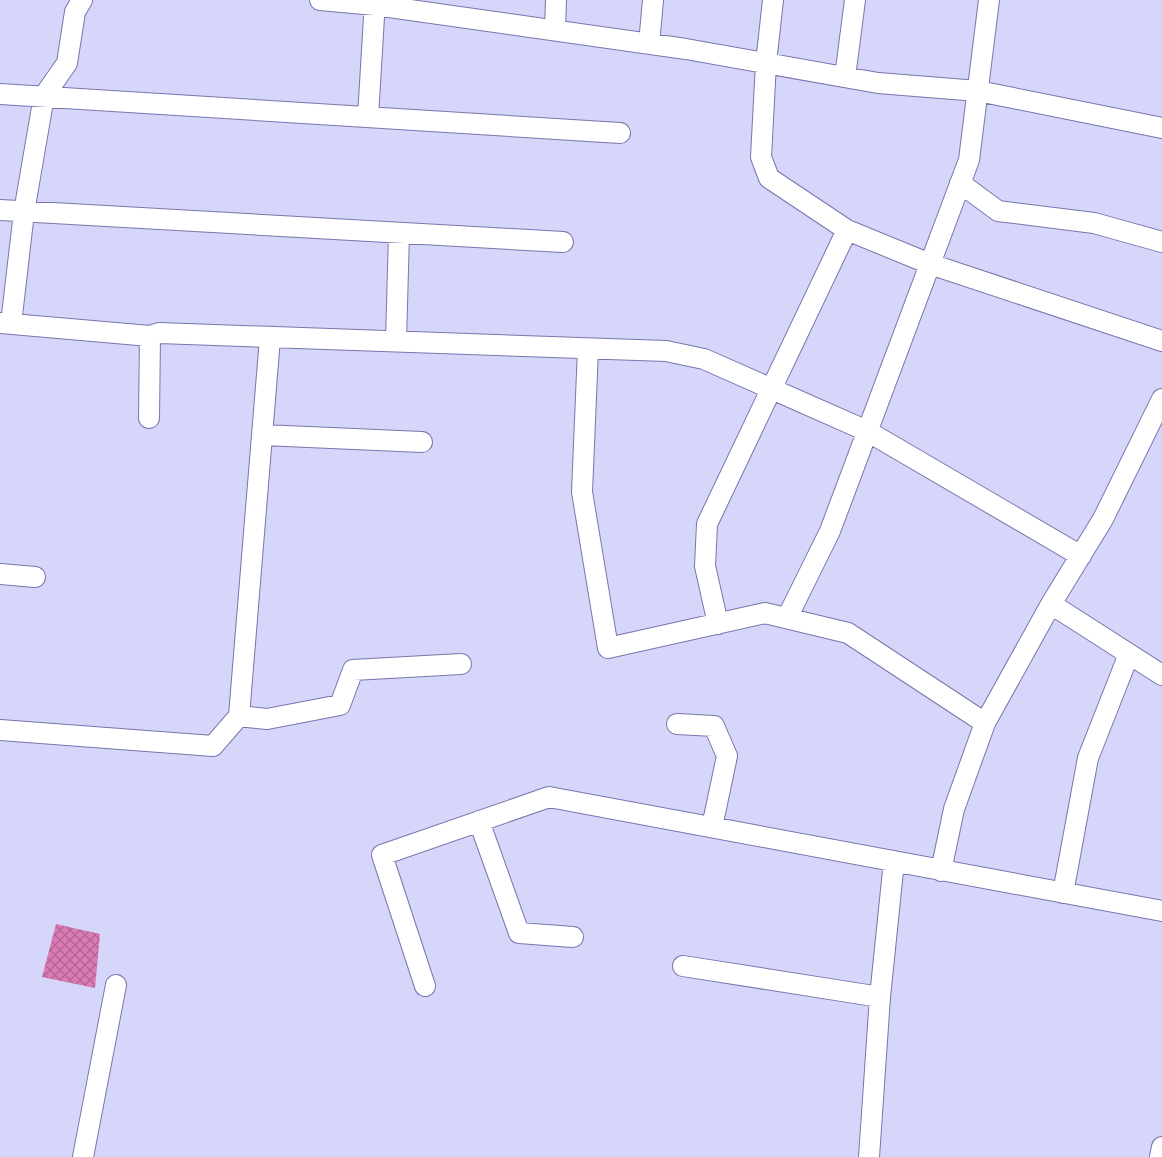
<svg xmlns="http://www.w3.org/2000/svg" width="1162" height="1157" viewBox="0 0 1162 1157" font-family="Poppins,sans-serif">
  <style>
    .building { fill: url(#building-cross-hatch) }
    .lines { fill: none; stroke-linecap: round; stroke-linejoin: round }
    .street-casing { stroke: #7876ad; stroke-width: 22 }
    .street { stroke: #fff; stroke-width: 20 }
  </style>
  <defs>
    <pattern id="building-cross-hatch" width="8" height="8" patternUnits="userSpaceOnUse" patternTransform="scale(1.25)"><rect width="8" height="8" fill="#da7bb3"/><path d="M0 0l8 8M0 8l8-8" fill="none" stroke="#b16594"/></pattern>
  </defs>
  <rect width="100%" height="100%" fill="#d5d6fa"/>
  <!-- building -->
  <path class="building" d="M56,924L100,934L95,988L42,977Z"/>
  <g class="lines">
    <defs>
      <path id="street" d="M320,0L375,5L686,49L878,83L978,91L1162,128
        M773,0L766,63L761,157L769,178L847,230L930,264L1162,341
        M555,30L556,0
        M649,44L653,0
        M845,77L855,0
        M0,94L620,133
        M368,117L375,0
        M960,183L998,211L1094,223L1162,242
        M0,210L563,242
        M0,323L150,336L159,333L666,351L704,359L867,431L1081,556
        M11,324L24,212L44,96L67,63L75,12L82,0
        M396,341L399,233
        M588,349L582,492L608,648L765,613L848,633L985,723
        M149,418L150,336
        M263,435L422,442
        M0,574L35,577
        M1051,604L1162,675
        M787,618L830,531L969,160L989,0
        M718,624L705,566L707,524L847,230
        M239,716L267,719L340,705L353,670L461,664
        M677,724L714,726L727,756L712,827
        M0,730L213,746L239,716L270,338
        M479,821L519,933L573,937
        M941,871L954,809L985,723L1051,604L1103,519L1162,399
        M1063,893L1088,758L1129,654
        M683,966L880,997
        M425,986L382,855L549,797L1162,911
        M83,1157L116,985
        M869,1157L880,997L894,861
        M1160,1157L1162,1147"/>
    </defs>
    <!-- street casing -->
    <use href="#street" class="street-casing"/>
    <!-- street -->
    <use href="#street" class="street"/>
  </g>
</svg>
